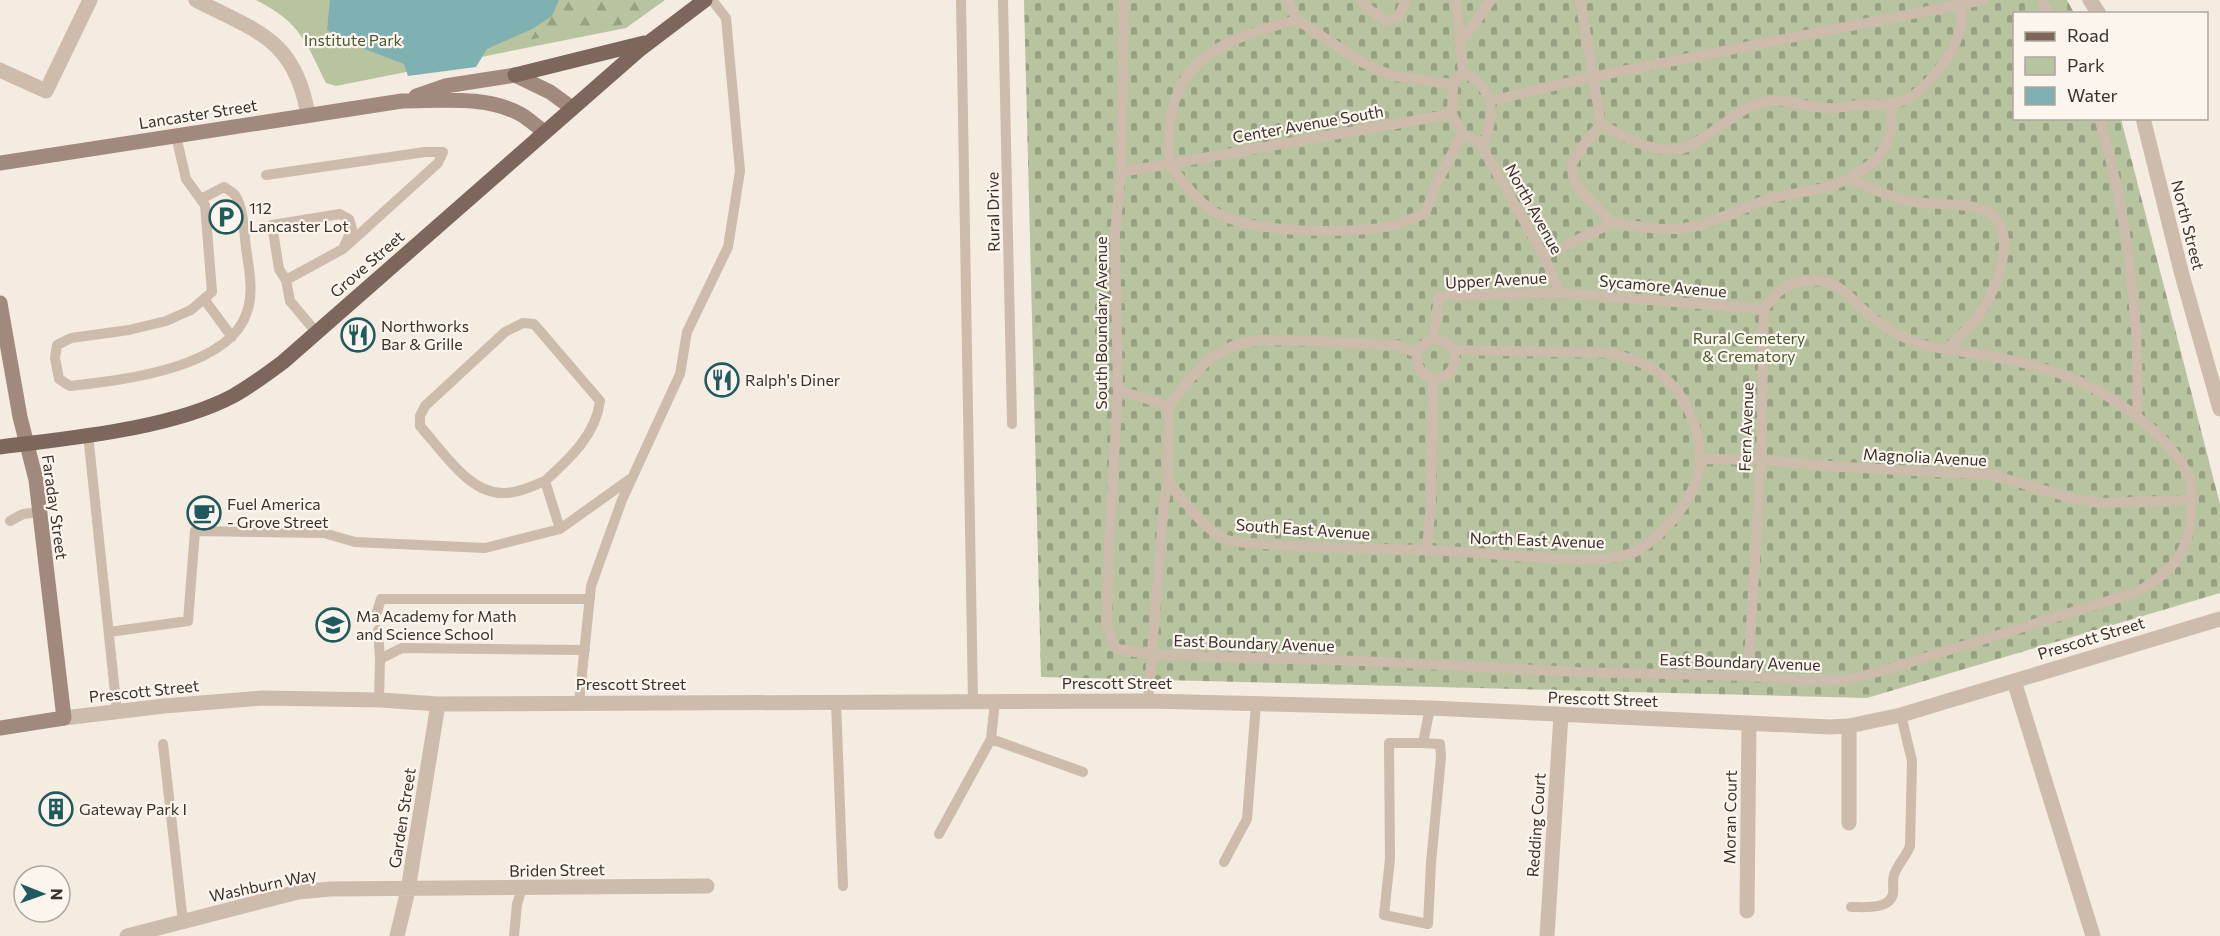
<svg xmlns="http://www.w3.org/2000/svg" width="2220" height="936" viewBox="0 0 2220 936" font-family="Commissioner,sans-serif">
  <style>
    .green { fill: #b8c4a0 }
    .forest { fill: url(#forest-firs) }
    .cemetery { fill: url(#cemetery-stones) }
    .water { fill: #7fb0b2 }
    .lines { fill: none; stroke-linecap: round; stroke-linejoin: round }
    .lane { stroke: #cdbbac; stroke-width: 10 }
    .street { stroke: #cdbbac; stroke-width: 15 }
    .secondary { stroke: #a18a7d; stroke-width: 15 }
    .primary { stroke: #7d675c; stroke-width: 15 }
    .labels { text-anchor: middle; stroke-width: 4.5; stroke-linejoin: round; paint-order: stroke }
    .park-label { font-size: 16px; fill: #4a5a2e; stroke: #fbf5ee }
    .street-label { font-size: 16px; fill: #3b302b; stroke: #fbf5ee }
    .poi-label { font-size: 16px; fill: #3b302b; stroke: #fbf5ee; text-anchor: start }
  </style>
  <defs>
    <pattern id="forest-firs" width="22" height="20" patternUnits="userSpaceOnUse" patternTransform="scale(1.5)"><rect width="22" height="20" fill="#b8c4a0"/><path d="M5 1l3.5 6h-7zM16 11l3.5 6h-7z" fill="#97a083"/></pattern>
    <pattern id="cemetery-stones" width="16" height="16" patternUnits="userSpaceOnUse" patternTransform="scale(1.5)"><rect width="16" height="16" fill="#b8c4a0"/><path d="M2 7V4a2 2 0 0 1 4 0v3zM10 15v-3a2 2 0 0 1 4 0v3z" fill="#97a083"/></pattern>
  </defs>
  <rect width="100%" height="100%" fill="#f4ebe1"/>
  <!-- green -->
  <path class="green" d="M256,0H665L626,28L336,86L326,83C305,41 301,23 256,0Z"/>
  <!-- forest -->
  <path class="forest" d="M559,0H655L622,25L561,33L487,49L532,29L552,16Z"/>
  <!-- cemetery -->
  <path class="cemetery" d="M1024,0H2067L2074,13L2014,14V118L2121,119L2220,504V593L1867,698L1041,677Z"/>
  <!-- water -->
  <path class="water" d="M330,0H559L552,16L532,29L487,49L476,67L408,76L404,64L354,45L327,30Z"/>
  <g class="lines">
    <!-- lane -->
    <path class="lane" d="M961,0L973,702
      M1003,0L1012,424
      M1124,0L1121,172L1115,234L1118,390L1109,545L1107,625L1113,645L1118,649L1153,655L1363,661L1578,672L1748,676L1799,680H1848L1885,670L2137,592C2173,571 2190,553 2191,510C2192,499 2193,488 2189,478C2182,459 2165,441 2151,428C2097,382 2051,366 1983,355C1958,351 1931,349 1907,339C1891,332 1879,323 1866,312C1854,302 1842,285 1826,282C1797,277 1780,285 1764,309L1761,460L1748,676
      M1287,0L1297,20L1363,63L1394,76L1453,84
      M1361,0L1367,8L1387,21L1398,17L1405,3L1404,0
      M1456,0L1463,72
      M1580,0L1601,124C1625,137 1659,158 1687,147C1701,141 1713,131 1726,122C1740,112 1753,103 1770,101C1786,99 1801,105 1816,107C1829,110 1843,107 1857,105C1871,104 1889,106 1902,101C1921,94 1934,76 1945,61C1957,46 1966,18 1959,0
      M2042,0L2049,14
      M1460,44L1491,0
      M1463,72C1493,88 1495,108 1486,139L1479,142L1462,134L1452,114L1453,84Z
      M1490,101L1592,77L1984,0
      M1452,114L1169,164C1182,180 1195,199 1213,211C1250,234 1353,235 1395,225C1405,222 1415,217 1425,214L1436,185L1462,134
      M2099,118C2120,187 2131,258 2136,330C2137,359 2139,387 2137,416
      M1601,124L1582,147L1572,164L1573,177L1579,189L1612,223L1659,229H1679L1701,225L1771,198L1825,188L1849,179L1875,161L1887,144L1891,130L1892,102
      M176,136L186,179L205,205L212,292L191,310L166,321L129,330L71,338L57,345L55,358L59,379L70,386C121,380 229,369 247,312C254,291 249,269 246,248C244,233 244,208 235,195C233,192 227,189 224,187L201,199
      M1479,142L1544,256L1560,293
      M1121,172L1169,164C1164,63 1209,43 1297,20
      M266,175L425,152H443L438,163L343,249
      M1849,179C1867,186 1886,196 1905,200C1929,206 1955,202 1979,208C2024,220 1998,287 1981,312C1972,326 1957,338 1946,350
      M1544,256L1612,223
      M286,280L343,249L352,229L349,219L340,214L272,225L279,269L286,280L290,301L316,332
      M204,299L232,337
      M1417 359a19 19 0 1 1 38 0a19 19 0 1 1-38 0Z
      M1433,340L1439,296L1560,293L1764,309
      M1118,390L1169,406
      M1169,406L1168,481C1184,500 1202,528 1225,539C1237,544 1253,543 1265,544C1318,549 1371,548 1424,550C1465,551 1506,556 1546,558C1574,560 1606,562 1632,553C1647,547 1660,534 1671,522C1685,507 1701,479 1700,457C1700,426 1683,389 1656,371C1643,362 1626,357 1610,353L1453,350
      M1169,406L1189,380L1210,358L1235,345L1260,340L1309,341L1397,345L1417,353
      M88,434L117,712
      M1701,459L1761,460L1841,467L1994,475L2070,498L2100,503L2191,500
      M545,481C569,459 596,435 600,401L534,324L523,323L505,332L425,406L420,416V426C442,450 469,495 505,493C519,493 532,486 545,481L560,529
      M10,521L23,514L39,512
      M1427,550L1431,504L1433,379
      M377,612L381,599H590
      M378,630L380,659L379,700
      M109,632L188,621L195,531L324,533L355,542L485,548L560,529L630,479
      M380,659L402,648L585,650
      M1148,701L1164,503L1168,481
      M836,702L843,886
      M579,703L591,586L622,500L680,374L687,332L728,247L740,171L726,18L712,0
      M991,739L1083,772
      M1423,743L1440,744L1441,757L1431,863L1428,924L1384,915L1390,859L1389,743H1423L1430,708
      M163,744L183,922
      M939,834L991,739L995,701
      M1224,862L1247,819L1256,704
      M1851,907C1864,907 1889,910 1893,894C1894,888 1892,881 1894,875C1897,865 1906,857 1910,846L1912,761L1901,715
      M514,936L517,904L522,888"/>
    <!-- street -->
    <path class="street" d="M196,0C258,32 295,39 308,115
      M2090,0L2099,14
      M0,70L46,91L90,0
      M2143,118L2182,275L2220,409
      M2014,681L2093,936
      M64,718L164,706L262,698L381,700L438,704L1148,701L1430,708L1830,727L1849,726L1901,715L2220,619
      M1849,823V726
      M1747,911L1749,723
      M127,936L298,892L330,889L707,886
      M397,936L408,890L438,704
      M1547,936L1561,715"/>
    <!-- secondary -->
    <path class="secondary" d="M416,96L445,86L515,75L550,92L572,108
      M0,163L402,101C441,101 487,95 522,115C530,120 537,127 545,132
      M0,303L20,417L36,480L64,718L0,728"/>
    <!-- primary -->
    <path class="primary" d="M515,75L644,43
      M0,447C70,438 171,429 233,396C251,386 267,374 283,362L639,50L705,0"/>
  </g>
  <!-- icons -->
  <defs>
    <symbol id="parking-ring" viewBox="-11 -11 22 22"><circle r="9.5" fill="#fbf5ee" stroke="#1f5a5e" stroke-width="1.5"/><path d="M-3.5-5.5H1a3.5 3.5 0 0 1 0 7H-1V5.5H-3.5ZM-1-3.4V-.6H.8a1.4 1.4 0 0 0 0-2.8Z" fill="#1f5a5e"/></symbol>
    <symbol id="restaurant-ring" viewBox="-11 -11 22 22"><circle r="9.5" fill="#fbf5ee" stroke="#1f5a5e" stroke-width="1.5"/><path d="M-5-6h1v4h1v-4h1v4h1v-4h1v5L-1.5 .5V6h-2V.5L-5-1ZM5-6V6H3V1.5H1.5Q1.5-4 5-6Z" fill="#1f5a5e"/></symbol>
    <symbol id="cafe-ring" viewBox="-11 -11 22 22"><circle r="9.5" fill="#fbf5ee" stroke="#1f5a5e" stroke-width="1.5"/><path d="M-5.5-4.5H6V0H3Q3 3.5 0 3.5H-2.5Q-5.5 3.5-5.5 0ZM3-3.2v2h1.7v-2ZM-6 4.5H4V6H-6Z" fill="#1f5a5e"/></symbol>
    <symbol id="school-ring" viewBox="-11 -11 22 22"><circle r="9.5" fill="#fbf5ee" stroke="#1f5a5e" stroke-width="1.5"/><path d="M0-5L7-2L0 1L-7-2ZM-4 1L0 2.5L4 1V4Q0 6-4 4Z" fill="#1f5a5e"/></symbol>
    <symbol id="building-ring" viewBox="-11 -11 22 22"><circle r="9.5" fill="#fbf5ee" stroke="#1f5a5e" stroke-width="1.5"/><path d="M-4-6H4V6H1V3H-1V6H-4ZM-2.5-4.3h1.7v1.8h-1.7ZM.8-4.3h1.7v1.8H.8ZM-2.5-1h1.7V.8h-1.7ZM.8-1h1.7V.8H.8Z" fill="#1f5a5e"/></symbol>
  </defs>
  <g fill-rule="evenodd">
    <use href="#parking-ring" x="207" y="198" width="38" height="38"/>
    <use href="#restaurant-ring" x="339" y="316" width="38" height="38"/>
    <use href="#restaurant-ring" x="703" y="361" width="38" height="38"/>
    <use href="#cafe-ring" x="185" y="494" width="38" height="38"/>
    <use href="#school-ring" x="314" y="606" width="38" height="38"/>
    <use href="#building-ring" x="37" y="790" width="38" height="38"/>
  </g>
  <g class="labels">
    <!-- park labels -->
    <g class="park-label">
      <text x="353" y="46">Institute Park</text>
      <text x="1749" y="344">Rural Cemetery<tspan x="1749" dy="18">&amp; Crematory</tspan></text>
    </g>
    <!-- street labels -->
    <g class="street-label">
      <text transform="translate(198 114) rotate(-9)" y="6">Lancaster Street</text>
      <text transform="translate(1308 124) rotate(-10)" y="6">Center Avenue South</text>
      <text transform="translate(1534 209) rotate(61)" y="6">North Avenue</text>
      <text transform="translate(993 212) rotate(-91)" y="6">Rural Drive</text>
      <text transform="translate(2188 225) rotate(76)" y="6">North Street</text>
      <text transform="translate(367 264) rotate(-41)" y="6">Grove Street</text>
      <text transform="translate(1496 280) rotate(-3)" y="6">Upper Avenue</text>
      <text transform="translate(1663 286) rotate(5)" y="6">Sycamore Avenue</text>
      <text transform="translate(1101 323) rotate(-90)" y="6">South Boundary Avenue</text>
      <text transform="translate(1746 427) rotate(-88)" y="6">Fern Avenue</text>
      <text transform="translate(1925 457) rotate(3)" y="6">Magnolia Avenue</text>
      <text transform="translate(55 507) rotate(82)" y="6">Faraday Street</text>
      <text transform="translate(1303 529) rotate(4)" y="6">South East Avenue</text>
      <text transform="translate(1537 540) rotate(2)" y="6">North East Avenue</text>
      <text transform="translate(2091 638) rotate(-17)" y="6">Prescott Street</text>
      <text transform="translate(1254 643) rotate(2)" y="6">East Boundary Avenue</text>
      <text transform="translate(1740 662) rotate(2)" y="6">East Boundary Avenue</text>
      <text x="1117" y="689">Prescott Street</text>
      <text x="631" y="690">Prescott Street</text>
      <text transform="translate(144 691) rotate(-6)" y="6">Prescott Street</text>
      <text transform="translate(1603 699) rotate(2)" y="6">Prescott Street</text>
      <text transform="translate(1730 817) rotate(-89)" y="6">Moran Court</text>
      <text transform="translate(402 818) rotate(-81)" y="6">Garden Street</text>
      <text transform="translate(1536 825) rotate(-86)" y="6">Redding Court</text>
      <text transform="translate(557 870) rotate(-1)" y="6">Briden Street</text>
      <text transform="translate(263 885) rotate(-12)" y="6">Washburn Way</text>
    </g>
    <!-- poi labels -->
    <g class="poi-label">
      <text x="249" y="214">112<tspan x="249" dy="18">Lancaster Lot</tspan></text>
      <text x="381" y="332">Northworks<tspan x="381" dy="18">Bar &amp; Grille</tspan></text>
      <text x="745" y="386">Ralph's Diner</text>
      <text x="227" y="510">Fuel America<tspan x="227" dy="18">- Grove Street</tspan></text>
      <text x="356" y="622">Ma Academy for Math<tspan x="356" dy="18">and Science School</tspan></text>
      <text x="79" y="815">Gateway Park I</text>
    </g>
  </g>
  <!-- legend -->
  <rect x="2013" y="12" width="195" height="108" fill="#fbf5ee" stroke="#aea6a0" stroke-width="1.5"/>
  <rect x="2025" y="32" width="30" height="9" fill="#7d675c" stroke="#aea6a0" stroke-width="1.5"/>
  <text x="2067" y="42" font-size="18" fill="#3b302b">Road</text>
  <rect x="2025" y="57" width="30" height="18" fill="#b8c4a0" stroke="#aea6a0" stroke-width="1.5"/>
  <text x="2067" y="72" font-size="18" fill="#3b302b">Park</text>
  <rect x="2025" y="87" width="30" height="18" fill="#7fb0b2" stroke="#aea6a0" stroke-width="1.5"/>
  <text x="2067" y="102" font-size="18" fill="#3b302b">Water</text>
  <!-- north arrow -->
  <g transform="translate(42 894) rotate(91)"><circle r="28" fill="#fbf5ee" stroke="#aea6a0" stroke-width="1.5"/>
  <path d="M0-4.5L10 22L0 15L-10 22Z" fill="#1f5a5e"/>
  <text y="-9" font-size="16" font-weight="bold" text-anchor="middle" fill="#3b302b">N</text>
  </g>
</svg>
